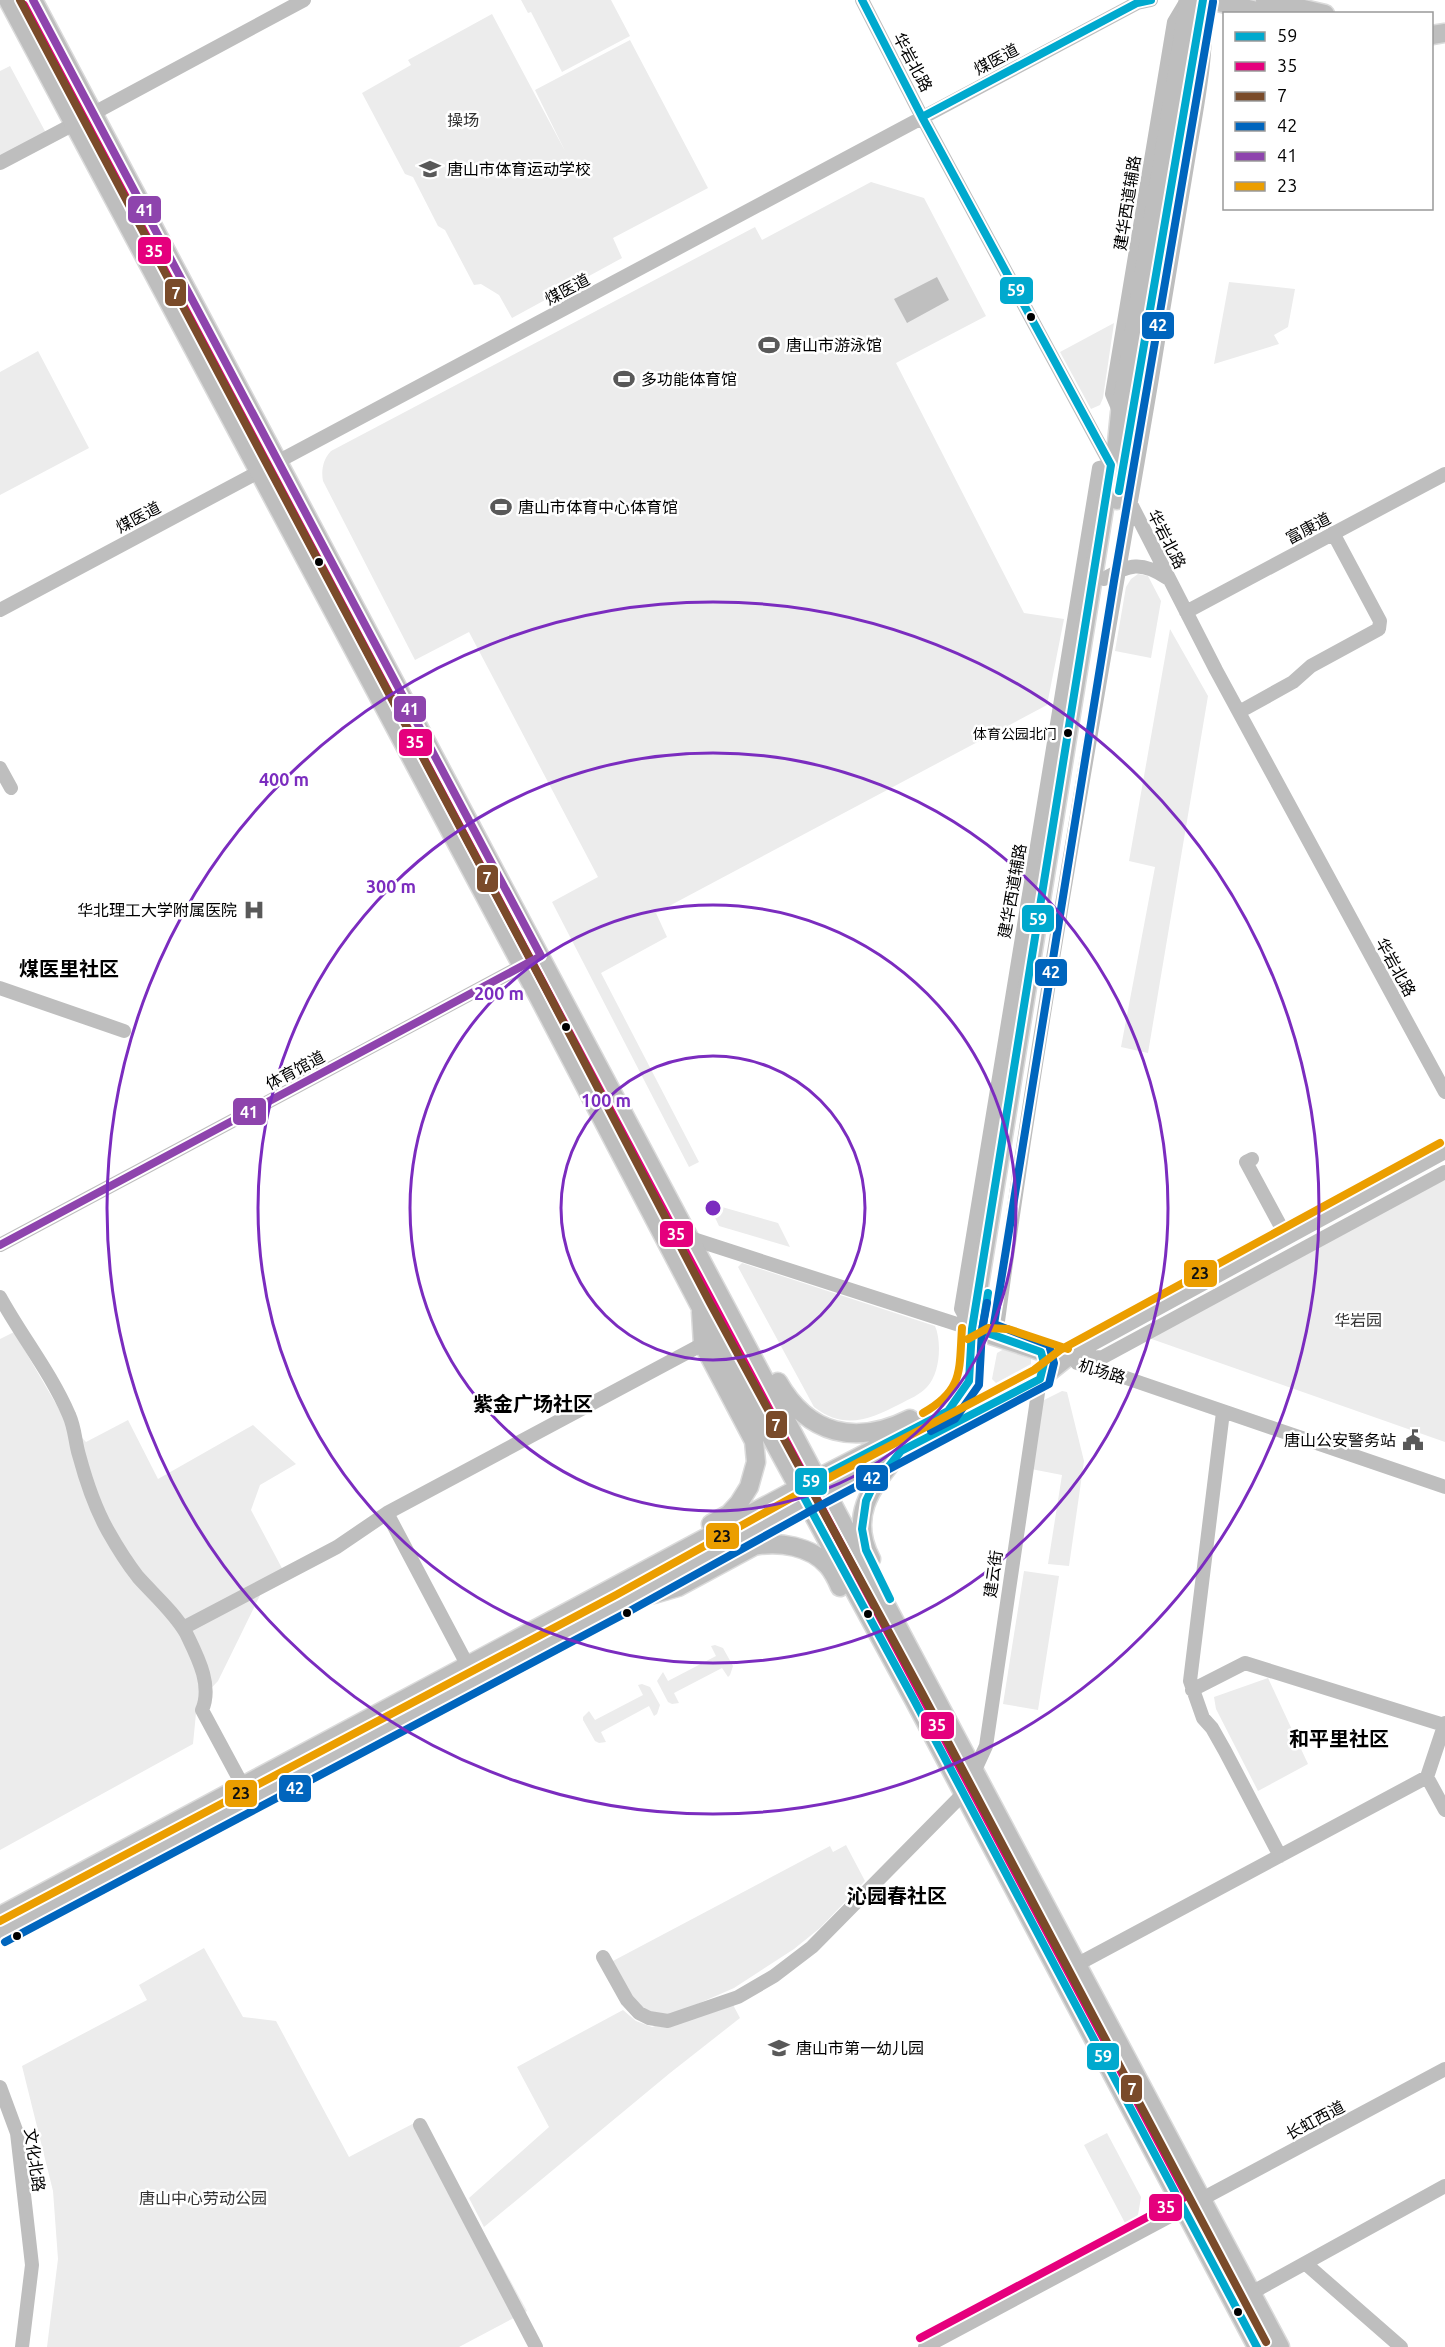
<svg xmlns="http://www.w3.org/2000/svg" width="1445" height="2347" viewBox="0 0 1445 2347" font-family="Ubuntu,'Noto Sans SC',sans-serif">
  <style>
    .green { fill: #ececec }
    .water { fill: #bfbfbf }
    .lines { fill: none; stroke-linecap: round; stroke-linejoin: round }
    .major-casing { stroke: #dbdbdb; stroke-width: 21 }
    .minor { stroke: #bebebe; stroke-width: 14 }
    .major { stroke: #bebebe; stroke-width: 18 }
    .bus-1-casing { stroke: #fff; stroke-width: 12 }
    .bus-2-casing { stroke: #fff; stroke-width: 12 }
    .bus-3-casing { stroke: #fff; stroke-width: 12 }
    .bus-4-casing { stroke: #fff; stroke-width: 12 }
    .bus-5-casing { stroke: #fff; stroke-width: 12 }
    .bus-6-casing { stroke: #fff; stroke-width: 12 }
    .bus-1 { stroke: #00a9ce; stroke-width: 8 }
    .bus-2 { stroke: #e5007d; stroke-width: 8 }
    .bus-3 { stroke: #7a4b2a; stroke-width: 8 }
    .bus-4 { stroke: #0065bd; stroke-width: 8 }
    .bus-5 { stroke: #8e44ad; stroke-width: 8 }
    .bus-6 { stroke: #eb9e00; stroke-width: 8 }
    .ring { fill: none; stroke: #7b2cbf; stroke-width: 3 }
    .bus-dot { fill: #000; stroke: #fff; stroke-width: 2 }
    .labels { text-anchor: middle; stroke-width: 5; stroke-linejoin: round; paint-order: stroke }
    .bus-label { font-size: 14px; fill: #000; stroke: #fff; text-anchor: end }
    .street-label { font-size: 16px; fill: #000; stroke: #fff }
    .park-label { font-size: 16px; fill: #333; stroke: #fff }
    .poi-label { font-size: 16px; fill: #000; stroke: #fff; text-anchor: start }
    .quarter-label { font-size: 20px; font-weight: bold; fill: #000; stroke: #fff }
    .centre { fill: #7b2cbf; stroke: #fff; stroke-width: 3 }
    .ring-label { font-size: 18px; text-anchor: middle; font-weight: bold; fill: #7b2cbf; stroke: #fff; stroke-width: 5; stroke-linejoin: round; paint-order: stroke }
    .line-badge { stroke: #fff; stroke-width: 2 }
    .badge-label { font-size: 16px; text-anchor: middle; font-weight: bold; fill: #fff }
    .pale-badge-label { font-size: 16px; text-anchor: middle; font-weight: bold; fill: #111 }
  </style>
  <rect width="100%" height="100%" fill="#fff"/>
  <!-- green -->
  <path class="green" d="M521,0H611L630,36L562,72L531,12L528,13Z
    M492,14L565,151L535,90L630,40L708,188L613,238L622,258L512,318L499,295L481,284L474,285L445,230L438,226L413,177L405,174L362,93L411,65L408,60Z
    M10,66L46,133L0,158V71Z
    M871,182L924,198L986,316L896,363L1024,613L1064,619L1047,705L656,913L667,937L601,973L699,1162L689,1167L552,902L598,877L469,632L415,660L323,481C321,471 323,459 331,451L755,227L762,240Z
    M1229,282L1295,289L1288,327L1274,335L1279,344L1214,364Z
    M1114,323L1103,398L1100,405L1091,409L1060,352Z
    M38,351L89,448L0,495V372Z
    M1138,574L1148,576L1161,601L1151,658L1115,651L1126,587L1131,579Z
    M1170,629L1208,696L1148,1053L1121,1047L1155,867L1129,861Z
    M1445,1180V1442L1143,1336L1433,1184Z
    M708,1203L778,1223L790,1247L719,1226Z
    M742,1263L935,1326C942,1342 940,1374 927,1387C920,1395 909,1399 900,1404C869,1420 844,1430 814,1407L738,1267Z
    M14,1332L66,1421L86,1442L128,1420L158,1479L253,1425L296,1464L260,1485L251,1510L284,1572L268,1579L218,1681L197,1703L193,1744L0,1850V1339Z
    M1004,1349L1031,1359V1364L996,1383L992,1379L997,1353Z
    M1062,1391L1067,1392L1084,1461L1069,1566L1048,1564L1062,1475L1031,1469L1042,1401Z
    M1024,1571L1059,1576L1038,1710L1003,1704Z
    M715,1645L723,1648L733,1666L730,1675L728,1677L722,1668L674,1693L679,1703L672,1704L668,1702L657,1681L663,1672L668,1681L716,1656L711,1646Z
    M1268,1678L1308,1764L1258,1791L1216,1709L1214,1697Z
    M642,1684L650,1687L660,1705L657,1714L654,1716L649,1706L601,1732L606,1742L599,1743L595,1741L583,1720V1717L589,1711L595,1720L643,1695L638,1685Z
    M846,1845L865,1881L820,1928L794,1949L734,1988L670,2016H651L635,2003L611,1962L830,1846L833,1852Z
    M204,1948L243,2017L276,2021L349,2157L422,2119L527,2311L459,2347H47L58,2259L53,2191L22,2066L147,2000L139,1985Z
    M731,2001L740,2018L670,2073L484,2227L469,2198L549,2127L517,2067L623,2010L636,2021L652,2027Z
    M1107,2133L1141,2197L1138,2215L1125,2223L1084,2145Z"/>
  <!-- water -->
  <path class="water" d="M937,277L949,300L907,323L894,299Z"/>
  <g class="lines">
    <defs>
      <path id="major" d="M8,0L536,992L701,1308L913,1698L1257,2347
        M33,0L817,1479L826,1492L1280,2347
        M1209,0L1270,14
        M1265,0L1325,14
        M1432,35L1445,33
        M1194,42L1203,0
        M1117,500L1158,264
        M701,1312L703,1344L754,1441L756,1462L749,1487L739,1503L729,1514L711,1524
        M972,1329L1065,1359
        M778,1382C808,1435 856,1446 910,1419
        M871,1559C849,1517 870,1489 896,1457
        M654,1594L678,1587L754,1546C779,1541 811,1546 828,1566C833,1572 837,1580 840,1587
        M0,1916L799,1488L948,1411L969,1381L972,1329L1111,465L1117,443L1120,413L1189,0
        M0,1933L621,1604L807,1501L1040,1379L1065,1359"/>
    </defs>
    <!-- major casing -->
    <use href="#major" class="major-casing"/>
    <!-- minor -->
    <path class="minor" d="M862,0L922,117L1113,469
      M94,113L304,0
      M0,163L74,124
      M1120,413L1112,394L1174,22L1186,2
      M1130,502L1216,670L1445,1092
      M1104,579C1129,564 1142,561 1167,578
      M0,610L1137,3L1151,0
      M1186,612L1445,474
      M1239,712L1293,682L1311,666L1379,629L1380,621L1333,533
      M0,768L11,788
      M0,988L124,1031
      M1252,1159L1246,1162L1287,1238
      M690,1238L972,1329
      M0,1245L541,956
      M0,1297C22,1337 51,1373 69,1415C75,1428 75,1442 79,1455C86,1481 95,1508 108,1531C117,1547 127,1563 138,1577C154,1595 174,1612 186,1633C197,1656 213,1685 202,1710L244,1788
      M972,1329L961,1309L1099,468L1111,465
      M982,1331L998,1321C1041,1005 1099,692 1152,378C1164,303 1177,228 1189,154C1196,111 1209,49 1204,8
      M1065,1359L1445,1152
      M1070,1359L1103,1357L1445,1172
      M1077,1363L1100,1369L1445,1487
      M1223,1412L1190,1681L1203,1718L1212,1728L1225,1751L1280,1856
      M387,1513L468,1666
      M183,1628L337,1547L387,1513L703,1344
      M1192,1690L1245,1663L1444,1725
      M1445,1723L1427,1777L1445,1810
      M974,1772L986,1746L1040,1379
      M603,1957L627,2000L639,2013L649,2018L668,2021L738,1997L774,1976L812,1947L963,1794
      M1078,1964L1427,1777
      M0,2087L17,2133L32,2265L22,2347
      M420,2125L536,2347
      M1306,2264L1401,2347
      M1251,2293L1445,2186
      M925,2347L1445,2069"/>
    <!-- major -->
    <use href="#major" class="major"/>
    <defs>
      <path id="bus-1" d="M862,0L922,117L1111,465L972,1329L969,1381L948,1411L799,1488L913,1698L1257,2347
        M922,117L1137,3L1151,0
        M1119,491L1203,0
        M890,1599L866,1550L862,1529L866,1501L873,1486L901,1451L1040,1379L1044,1363L1041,1352L982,1331L988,1293"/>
      <path id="bus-2" d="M24,5L1187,2196L920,2338"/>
      <path id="bus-3" d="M20,0L545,987L710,1303L922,1693L1266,2342"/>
      <path id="bus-4" d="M931,1431L955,1419L979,1385L982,1330L987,1303
        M5,1942L626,1613L812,1510L1049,1384L1054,1363L1049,1345L994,1324L1114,581L1213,2"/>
      <path id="bus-5" d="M0,1245L541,956L33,0"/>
      <path id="bus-6" d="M968,1339L988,1328L1008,1329L1068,1349
        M923,1413C964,1390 959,1370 962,1328
        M0,1921L616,1595L802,1492L1034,1370L1060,1350L1440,1143"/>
    </defs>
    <!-- bus-1 casing -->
    <use href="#bus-1" class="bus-1-casing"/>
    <!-- bus-2 casing -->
    <use href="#bus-2" class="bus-2-casing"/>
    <!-- bus-3 casing -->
    <use href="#bus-3" class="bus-3-casing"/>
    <!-- bus-4 casing -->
    <use href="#bus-4" class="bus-4-casing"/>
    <!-- bus-5 casing -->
    <use href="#bus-5" class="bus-5-casing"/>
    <!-- bus-6 casing -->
    <use href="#bus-6" class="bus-6-casing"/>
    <!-- bus-1 -->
    <use href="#bus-1" class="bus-1"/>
    <!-- bus-2 -->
    <use href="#bus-2" class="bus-2"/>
    <!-- bus-3 -->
    <use href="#bus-3" class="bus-3"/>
    <!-- bus-4 -->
    <use href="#bus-4" class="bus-4"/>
    <!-- bus-5 -->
    <use href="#bus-5" class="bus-5"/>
    <!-- bus-6 -->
    <use href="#bus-6" class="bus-6"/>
  </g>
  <!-- distance rings -->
  <g class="ring">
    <circle cx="713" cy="1208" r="152"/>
    <circle cx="713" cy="1208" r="303"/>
    <circle cx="713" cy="1208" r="455"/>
    <circle cx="713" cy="1208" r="606"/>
  </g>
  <!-- icons -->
  <defs>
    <symbol id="university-bare" viewBox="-9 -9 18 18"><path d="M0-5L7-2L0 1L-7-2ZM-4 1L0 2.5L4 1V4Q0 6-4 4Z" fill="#595959" stroke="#fff" stroke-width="2.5" paint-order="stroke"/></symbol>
    <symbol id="stadium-bare" viewBox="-9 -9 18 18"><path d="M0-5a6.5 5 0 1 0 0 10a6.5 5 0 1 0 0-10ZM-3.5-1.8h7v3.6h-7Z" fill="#595959" stroke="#fff" stroke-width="2.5" paint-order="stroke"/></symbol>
    <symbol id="hospital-bare" viewBox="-9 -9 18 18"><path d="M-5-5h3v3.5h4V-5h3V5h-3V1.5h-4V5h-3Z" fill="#595959" stroke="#fff" stroke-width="2.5" paint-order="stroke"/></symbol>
    <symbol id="civic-bare" viewBox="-9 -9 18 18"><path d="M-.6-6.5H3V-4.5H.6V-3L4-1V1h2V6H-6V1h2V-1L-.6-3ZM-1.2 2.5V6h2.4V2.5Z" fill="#595959" stroke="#fff" stroke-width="2.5" paint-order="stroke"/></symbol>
    <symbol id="school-bare" viewBox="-9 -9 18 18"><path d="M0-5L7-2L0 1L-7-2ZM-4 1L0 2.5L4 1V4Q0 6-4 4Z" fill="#595959" stroke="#fff" stroke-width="2.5" paint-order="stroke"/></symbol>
  </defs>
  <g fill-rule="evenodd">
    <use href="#university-bare" x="415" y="154" width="30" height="30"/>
    <use href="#stadium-bare" x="754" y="330" width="30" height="30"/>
    <use href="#stadium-bare" x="609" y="364" width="30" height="30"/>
    <use href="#stadium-bare" x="486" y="492" width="30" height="30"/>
    <use href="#hospital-bare" x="239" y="895" width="30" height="30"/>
    <use href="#civic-bare" x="1398" y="1425" width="30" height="30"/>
    <use href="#school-bare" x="764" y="2033" width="30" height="30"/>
  </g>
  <!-- markers -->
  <g class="bus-dot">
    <circle cx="1031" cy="317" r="5"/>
    <circle cx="319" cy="562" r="5"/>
    <circle cx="1068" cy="733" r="5"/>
    <circle cx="566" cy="1027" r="5"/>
    <circle cx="627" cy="1613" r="5"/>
    <circle cx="868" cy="1614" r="5"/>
    <circle cx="17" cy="1936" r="5"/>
    <circle cx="1238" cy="2312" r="5"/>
  </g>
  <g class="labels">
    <!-- bus labels -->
    <g class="bus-label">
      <text x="1057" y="739">体育公园北门</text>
    </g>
    <!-- street labels -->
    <g class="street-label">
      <text transform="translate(996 59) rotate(-28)" y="6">煤医道</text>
      <text transform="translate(913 62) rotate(62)" y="6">华岩北路</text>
      <text transform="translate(1127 203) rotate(-81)" y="6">建华西道辅路</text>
      <text transform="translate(567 289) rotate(-28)" y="6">煤医道</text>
      <text transform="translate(138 517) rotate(-28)" y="6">煤医道</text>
      <text transform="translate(1308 528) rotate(-28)" y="6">富康道</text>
      <text transform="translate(1167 539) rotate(63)" y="6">华岩北路</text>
      <text transform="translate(1012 891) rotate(-80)" y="6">建华西道辅路</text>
      <text transform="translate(1396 967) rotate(61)" y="6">华岩北路</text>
      <text transform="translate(295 1070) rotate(-28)" y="6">体育馆道</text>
      <text transform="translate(1102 1371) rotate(17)" y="6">机场路</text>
      <text transform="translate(993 1574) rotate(-82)" y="6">建云街</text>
      <text transform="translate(1315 2120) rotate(-28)" y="6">长虹西道</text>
      <text transform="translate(35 2160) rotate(82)" y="6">文化北路</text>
    </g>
    <!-- park labels -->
    <g class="park-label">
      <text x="463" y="126">操场</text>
      <text x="1358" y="1326">华岩园</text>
      <text x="203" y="2204">唐山中心劳动公园</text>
    </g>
    <!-- poi labels -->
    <g class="poi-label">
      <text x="447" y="175">唐山市体育运动学校</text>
      <text x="786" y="351">唐山市游泳馆</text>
      <text x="641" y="385">多功能体育馆</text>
      <text x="518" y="513">唐山市体育中心体育馆</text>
      <text x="237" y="916" text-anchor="end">华北理工大学附属医院</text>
      <text x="1396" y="1446" text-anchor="end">唐山公安警务站</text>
      <text x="796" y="2054">唐山市第一幼儿园</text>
    </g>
    <!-- quarter labels -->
    <g class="quarter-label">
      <text x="69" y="976">煤医里社区</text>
      <text x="533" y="1411">紫金广场社区</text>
      <text x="1339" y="1746">和平里社区</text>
      <text x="897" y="1903">沁园春社区</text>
    </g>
  </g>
  <circle cx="713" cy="1208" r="9" class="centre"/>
  <g class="ring-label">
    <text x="284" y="786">400 m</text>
    <text x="391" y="893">300 m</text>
    <text x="499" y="1000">200 m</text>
    <text x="606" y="1107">100 m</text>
  </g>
  <g class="line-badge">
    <rect x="127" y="195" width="35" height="29" rx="6" fill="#8e44ad"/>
    <rect x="137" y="236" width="35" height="29" rx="6" fill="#e5007d"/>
    <rect x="999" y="276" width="35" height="29" rx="6" fill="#00a9ce"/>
    <rect x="164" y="278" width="23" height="29" rx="6" fill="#7a4b2a"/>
    <rect x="1141" y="311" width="34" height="29" rx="6" fill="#0065bd"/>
    <rect x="393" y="695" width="34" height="28" rx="6" fill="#8e44ad"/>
    <rect x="398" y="728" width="35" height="29" rx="6" fill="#e5007d"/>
    <rect x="476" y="864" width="23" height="29" rx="6" fill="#7a4b2a"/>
    <rect x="1021" y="904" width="34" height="29" rx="6" fill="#00a9ce"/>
    <rect x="1034" y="958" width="34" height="29" rx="6" fill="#0065bd"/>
    <rect x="232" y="1097" width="35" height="29" rx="6" fill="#8e44ad"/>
    <rect x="659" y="1220" width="35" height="28" rx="6" fill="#e5007d"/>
    <rect x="1183" y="1259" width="35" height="29" rx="6" fill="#eb9e00"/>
    <rect x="765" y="1410" width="23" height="29" rx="6" fill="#7a4b2a"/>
    <rect x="855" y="1464" width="34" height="28" rx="6" fill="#0065bd"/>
    <rect x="794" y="1467" width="34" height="29" rx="6" fill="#00a9ce"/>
    <rect x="705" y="1522" width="35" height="28" rx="6" fill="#eb9e00"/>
    <rect x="920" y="1711" width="35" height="29" rx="6" fill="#e5007d"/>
    <rect x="278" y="1774" width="34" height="29" rx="6" fill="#0065bd"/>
    <rect x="224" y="1779" width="34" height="29" rx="6" fill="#eb9e00"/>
    <rect x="1086" y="2042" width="34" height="29" rx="6" fill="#00a9ce"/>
    <rect x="1120" y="2074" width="23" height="29" rx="6" fill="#7a4b2a"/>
    <rect x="1148" y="2193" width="35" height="29" rx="6" fill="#e5007d"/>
  </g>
  <g class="badge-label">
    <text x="145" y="216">41</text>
    <text x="154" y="257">35</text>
    <text x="1016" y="296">59</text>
    <text x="176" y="299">7</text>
    <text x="1158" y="331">42</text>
    <text x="410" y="715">41</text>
    <text x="415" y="748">35</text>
    <text x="487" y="884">7</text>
    <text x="1038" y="925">59</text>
    <text x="1051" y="978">42</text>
    <text x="249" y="1118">41</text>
    <text x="676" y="1240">35</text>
    <text x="776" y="1431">7</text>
    <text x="872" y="1484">42</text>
    <text x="811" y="1487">59</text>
    <text x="937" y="1731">35</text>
    <text x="295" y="1794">42</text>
    <text x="1103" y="2062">59</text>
    <text x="1132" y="2095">7</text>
    <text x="1166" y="2213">35</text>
  </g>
  <g class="pale-badge-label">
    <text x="1200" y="1279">23</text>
    <text x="722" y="1542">23</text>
    <text x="241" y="1799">23</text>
  </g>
  <!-- legend -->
  <rect x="1223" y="12" width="210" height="198" fill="#ffffff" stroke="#999999" stroke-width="1.5"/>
  <rect x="1235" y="32" width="30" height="9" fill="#00a9ce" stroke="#999999" stroke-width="1.5"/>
  <text x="1277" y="42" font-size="18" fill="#000000">59</text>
  <rect x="1235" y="62" width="30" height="9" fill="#e5007d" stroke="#999999" stroke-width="1.5"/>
  <text x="1277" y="72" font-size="18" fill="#000000">35</text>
  <rect x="1235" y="92" width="30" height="9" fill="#7a4b2a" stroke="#999999" stroke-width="1.5"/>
  <text x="1277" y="102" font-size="18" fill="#000000">7</text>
  <rect x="1235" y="122" width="30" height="9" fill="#0065bd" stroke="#999999" stroke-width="1.5"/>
  <text x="1277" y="132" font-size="18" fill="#000000">42</text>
  <rect x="1235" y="152" width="30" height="9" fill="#8e44ad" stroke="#999999" stroke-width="1.5"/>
  <text x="1277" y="162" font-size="18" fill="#000000">41</text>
  <rect x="1235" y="182" width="30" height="9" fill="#eb9e00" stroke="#999999" stroke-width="1.5"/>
  <text x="1277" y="192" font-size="18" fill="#000000">23</text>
</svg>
